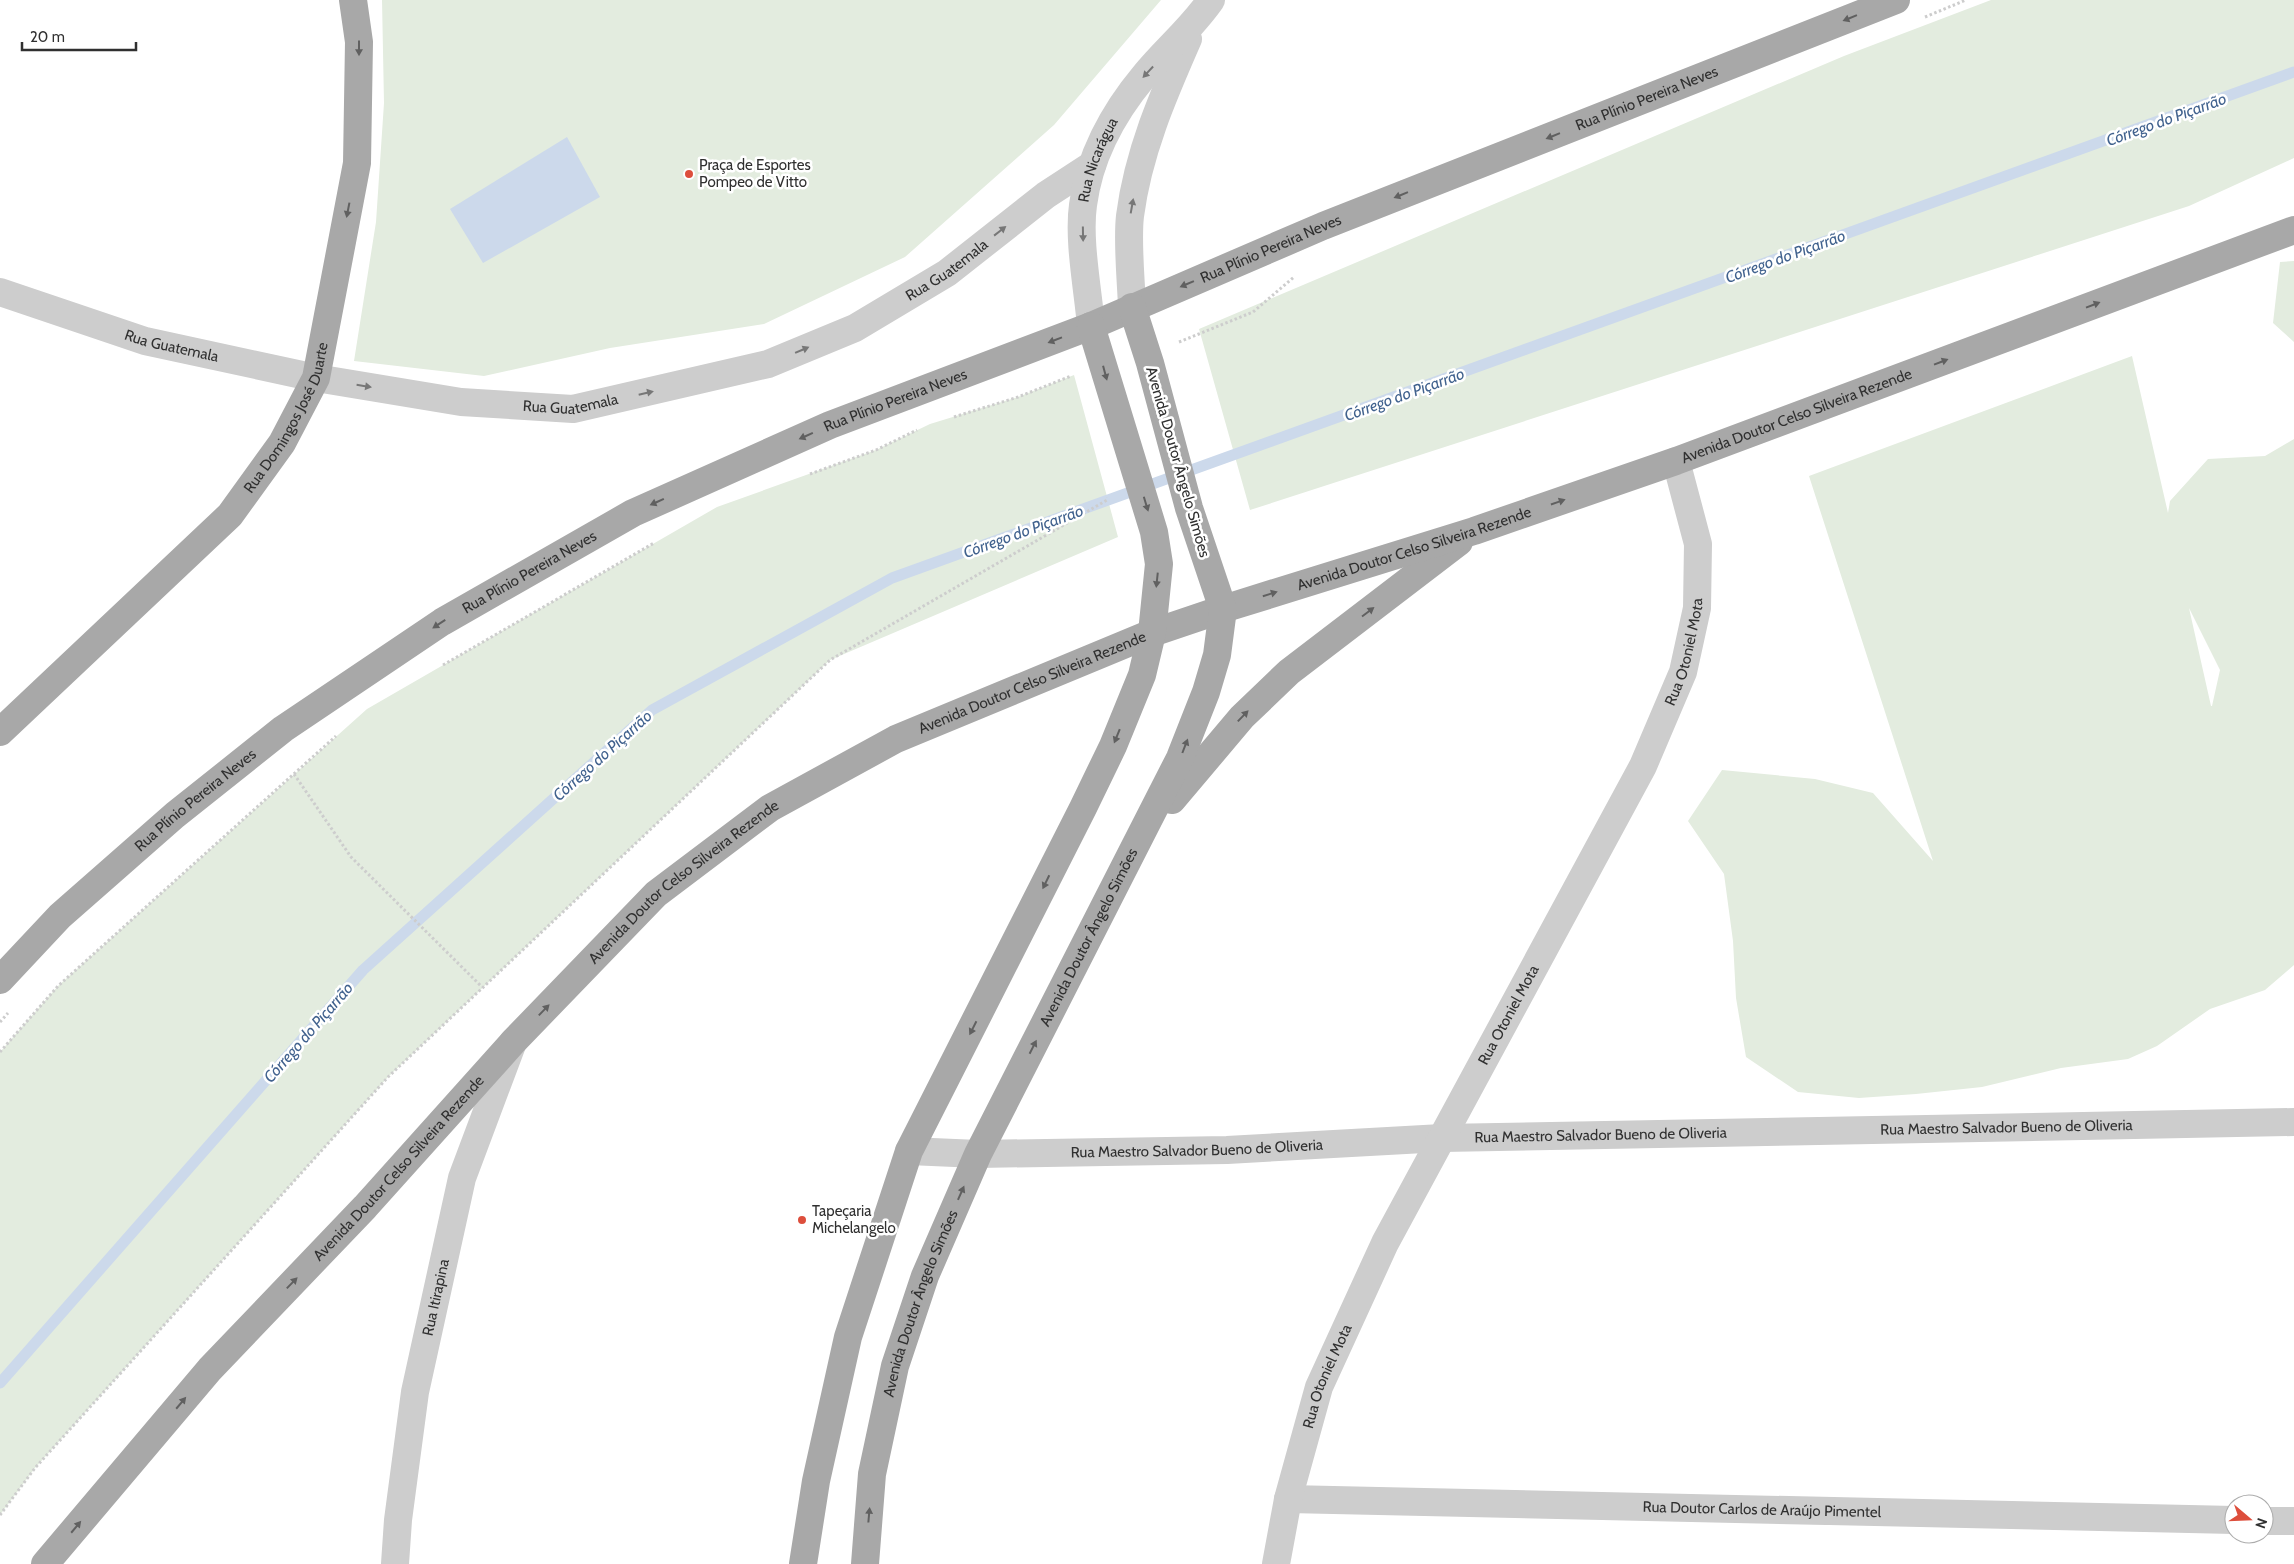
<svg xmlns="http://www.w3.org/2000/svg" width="2294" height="1564" viewBox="0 0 2294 1564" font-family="Cabin,sans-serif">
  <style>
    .green { fill: #e3ecdf; fill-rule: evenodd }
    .water { fill: #ccd9eb }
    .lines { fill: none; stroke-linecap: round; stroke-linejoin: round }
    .stream { stroke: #ccd9eb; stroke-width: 11 }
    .path { stroke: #cdcdcd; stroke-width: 3; stroke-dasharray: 2.5 2.5; stroke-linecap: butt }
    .minor { stroke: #cdcdcd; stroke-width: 28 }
    .major { stroke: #a8a8a8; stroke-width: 28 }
    .oneway { fill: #606060 }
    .oneway2 { fill: #777 }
    .poi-dot { fill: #dd4e3c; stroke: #fff; stroke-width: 2 }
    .labels { text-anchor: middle; stroke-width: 5; stroke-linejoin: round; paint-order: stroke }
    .street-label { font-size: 15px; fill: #303030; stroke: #fff }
    .poi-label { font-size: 15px; fill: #303030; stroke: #fff; text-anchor: start }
    .water-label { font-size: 16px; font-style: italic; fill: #41628e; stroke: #fff }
  </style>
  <rect width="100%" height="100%" fill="#fff"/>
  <!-- green -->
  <path class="green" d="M382,0H1161L1054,125L905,257L764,324L610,348L484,376L354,361L376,222L384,103Z
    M1991,0H2294V158L2189,206L1250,510L1199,329L1844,56Z
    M2294,261V342L2273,323L2280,262Z
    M2132,356L2168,513L2170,501L2208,459L2265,456L2294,439V965L2265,990L2210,1009L2157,1046L2128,1059L2061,1068L1982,1087L1916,1094L1859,1098L1798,1092L1746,1057L1736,998L1733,941L1724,874L1688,821L1722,770L1815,779L1873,793L1933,861L1809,476ZM2189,608L2220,670L2212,706H2211Z
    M1074,375L1118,537L830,660L388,1077L35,1468L0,1515V1052L58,986L367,709L717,507L876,450L930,424L1018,397Z"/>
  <!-- water -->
  <path class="water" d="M567,137L600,197L483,263L450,209Z"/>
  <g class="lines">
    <!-- stream -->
    <path class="stream" d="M0,1383L363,970L652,710L892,578L2294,72"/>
    <!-- path -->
    <path class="path" d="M1925,17L1966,0
      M1179,342L1253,312L1294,277
      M954,417L1018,397L1071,376
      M810,474L876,450L917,430
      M443,665L654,543
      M294,774L351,857L482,987
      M0,1022L8,1013
      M0,1052L58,986L336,736
      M0,1515L35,1468L388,1077L830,660L1107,500L1106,498"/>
    <!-- minor -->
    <g class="minor">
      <path id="s1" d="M0,292L145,341L316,378L461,402L573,409L768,364L855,328L947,273L1046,195L1092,165"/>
      <path d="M1132,307C1131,279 1127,242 1130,216C1138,153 1163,96 1188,39"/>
      <path id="s2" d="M1091,326C1088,290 1078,240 1083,205C1089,158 1113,113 1144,76C1166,49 1190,30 1211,0"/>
      <path id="s3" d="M909,1151L978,1154L1227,1150L1442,1138L2294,1122"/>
      <path id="s4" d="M1288,1499L2234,1520"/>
      <path d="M2264,1521H2294"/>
      <path id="s5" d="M395,1564L398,1520L415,1392L462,1178L513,1042"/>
      <path id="s6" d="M1276,1564L1288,1499L1319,1387L1385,1243L1643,766L1683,672L1697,608L1698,544L1676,461"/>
    </g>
    <!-- major -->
    <g class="major">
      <path id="s7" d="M0,732L230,515L282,443L316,378L357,163L359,42L353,0"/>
      <path d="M1172,800L1242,717L1289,672L1459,542"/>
      <path id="s8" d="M0,980L60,916L175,815L283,729L442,622L633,513L830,425L1091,326L1323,226L1896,0"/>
      <path id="s9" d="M45,1564L210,1369L365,1207L514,1041L656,894L770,808L896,739L1152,633L1223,609L1474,531L1676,461L2294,230"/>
      <path d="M803,1564L816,1481L848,1337L909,1151L1083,808L1113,746L1142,675L1152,633L1159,564L1154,532L1091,326"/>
      <path id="s10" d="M865,1564L872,1474L895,1366L925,1276L978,1154L1180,758L1206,692L1217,655L1223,609L1189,508L1150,363L1132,307"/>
    </g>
  </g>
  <!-- one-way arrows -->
  <defs><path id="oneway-solid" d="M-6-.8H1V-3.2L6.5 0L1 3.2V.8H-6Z" transform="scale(1.25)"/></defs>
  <g class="oneway">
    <use href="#oneway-solid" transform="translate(1850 18) rotate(158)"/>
    <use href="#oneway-solid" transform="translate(359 48) rotate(90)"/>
    <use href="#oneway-solid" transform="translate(1553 136) rotate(158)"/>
    <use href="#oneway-solid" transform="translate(1401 195) rotate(158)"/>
    <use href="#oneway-solid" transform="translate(348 210) rotate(101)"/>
    <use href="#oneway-solid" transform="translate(1187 284) rotate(157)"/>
    <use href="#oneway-solid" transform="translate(2093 305) rotate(-21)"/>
    <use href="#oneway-solid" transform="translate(1055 340) rotate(159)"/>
    <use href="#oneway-solid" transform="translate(1941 362) rotate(-21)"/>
    <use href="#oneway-solid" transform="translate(1105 373) rotate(75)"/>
    <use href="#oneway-solid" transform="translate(806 436) rotate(156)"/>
    <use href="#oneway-solid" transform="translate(657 502) rotate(156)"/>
    <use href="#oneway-solid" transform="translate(1558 502) rotate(-19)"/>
    <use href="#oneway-solid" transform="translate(1146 504) rotate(73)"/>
    <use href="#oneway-solid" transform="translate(1157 580) rotate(96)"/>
    <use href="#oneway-solid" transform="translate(1270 594) rotate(-17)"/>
    <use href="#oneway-solid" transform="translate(1368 612) rotate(-37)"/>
    <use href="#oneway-solid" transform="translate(439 624) rotate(147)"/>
    <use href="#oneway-solid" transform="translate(1243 716) rotate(-46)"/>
    <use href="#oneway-solid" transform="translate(1117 736) rotate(112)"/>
    <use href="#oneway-solid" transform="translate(1185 746) rotate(-69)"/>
    <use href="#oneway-solid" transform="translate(1046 882) rotate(116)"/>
    <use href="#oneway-solid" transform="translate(544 1010) rotate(-46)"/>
    <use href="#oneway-solid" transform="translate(973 1028) rotate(117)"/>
    <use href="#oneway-solid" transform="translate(1033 1047) rotate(-63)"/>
    <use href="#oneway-solid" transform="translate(961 1193) rotate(-66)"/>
    <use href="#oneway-solid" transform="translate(292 1283) rotate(-46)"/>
    <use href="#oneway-solid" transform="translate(181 1403) rotate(-50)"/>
    <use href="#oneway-solid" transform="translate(869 1515) rotate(-85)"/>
    <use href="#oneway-solid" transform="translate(76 1527) rotate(-50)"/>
  </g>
  <g class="oneway2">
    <use href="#oneway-solid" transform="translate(1148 72) rotate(133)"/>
    <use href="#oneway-solid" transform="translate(1132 206) rotate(-80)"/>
    <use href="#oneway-solid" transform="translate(1000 231) rotate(-38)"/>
    <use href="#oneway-solid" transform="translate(1083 234) rotate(89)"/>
    <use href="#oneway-solid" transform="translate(802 350) rotate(-23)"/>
    <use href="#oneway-solid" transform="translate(364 386) rotate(9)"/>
    <use href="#oneway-solid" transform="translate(646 393) rotate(-13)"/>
  </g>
  <!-- markers -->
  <g class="poi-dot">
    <circle cx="689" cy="174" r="5"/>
    <circle cx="802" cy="1220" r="5"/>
  </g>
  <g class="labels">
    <!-- street labels -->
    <g class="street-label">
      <text dy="5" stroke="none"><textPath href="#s8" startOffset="1886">Rua Plínio Pereira Neves</textPath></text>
      <text dy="5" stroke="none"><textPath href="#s2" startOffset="169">Rua Nicarágua</textPath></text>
      <text dy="5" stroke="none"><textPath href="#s8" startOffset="1481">Rua Plínio Pereira Neves</textPath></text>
      <text dy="5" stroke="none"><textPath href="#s1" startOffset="990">Rua Guatemala</textPath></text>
      <text dy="5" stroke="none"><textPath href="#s1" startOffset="180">Rua Guatemala</textPath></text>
      <text dy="5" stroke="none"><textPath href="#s8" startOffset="1076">Rua Plínio Pereira Neves</textPath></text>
      <text dy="5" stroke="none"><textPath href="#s1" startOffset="585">Rua Guatemala</textPath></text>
      <text dy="5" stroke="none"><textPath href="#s7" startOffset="430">Rua Domingos José Duarte</textPath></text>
      <text dy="5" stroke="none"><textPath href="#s9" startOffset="2151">Avenida Doutor Celso Silveira Rezende</textPath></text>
      <text transform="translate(1178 462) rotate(74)" y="5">Avenida Doutor Ângelo Simões</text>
      <text dy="5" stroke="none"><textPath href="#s9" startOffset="1746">Avenida Doutor Celso Silveira Rezende</textPath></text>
      <text dy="5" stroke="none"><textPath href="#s8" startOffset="671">Rua Plínio Pereira Neves</textPath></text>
      <text dy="5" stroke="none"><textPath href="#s6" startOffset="1005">Rua Otoniel Mota</textPath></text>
      <text dy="5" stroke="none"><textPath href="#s9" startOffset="1341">Avenida Doutor Celso Silveira Rezende</textPath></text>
      <text dy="5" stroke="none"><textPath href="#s8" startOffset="266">Rua Plínio Pereira Neves</textPath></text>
      <text dy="5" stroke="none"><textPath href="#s9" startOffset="936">Avenida Doutor Celso Silveira Rezende</textPath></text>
      <text dy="5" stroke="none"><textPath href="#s10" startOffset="672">Avenida Doutor Ângelo Simões</textPath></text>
      <text dy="5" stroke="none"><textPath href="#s6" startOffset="600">Rua Otoniel Mota</textPath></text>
      <text dy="5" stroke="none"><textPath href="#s3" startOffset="1098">Rua Maestro Salvador Bueno de Oliveria</textPath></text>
      <text dy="5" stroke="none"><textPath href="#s3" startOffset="692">Rua Maestro Salvador Bueno de Oliveria</textPath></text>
      <text dy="5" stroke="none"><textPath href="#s3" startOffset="288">Rua Maestro Salvador Bueno de Oliveria</textPath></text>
      <text dy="5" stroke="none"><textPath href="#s9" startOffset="531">Avenida Doutor Celso Silveira Rezende</textPath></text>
      <text dy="5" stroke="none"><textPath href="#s5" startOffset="270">Rua Itirapina</textPath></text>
      <text dy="5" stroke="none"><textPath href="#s10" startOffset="268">Avenida Doutor Ângelo Simões</textPath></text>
      <text dy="5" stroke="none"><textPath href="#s6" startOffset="195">Rua Otoniel Mota</textPath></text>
      <text dy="5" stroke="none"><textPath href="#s4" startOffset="474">Rua Doutor Carlos de Araújo Pimentel</textPath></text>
    </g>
    <!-- poi labels -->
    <g class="poi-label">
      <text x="699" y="170">Praça de Esportes<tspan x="699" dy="17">Pompeo de Vitto</tspan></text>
      <text x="812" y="1216">Tapeçaria<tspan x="812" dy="17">Michelangelo</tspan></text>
    </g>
    <!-- water labels -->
    <g class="water-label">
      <text transform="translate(2166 119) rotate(-20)" y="6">Córrego do Piçarrão</text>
      <text transform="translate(1785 256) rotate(-20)" y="6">Córrego do Piçarrão</text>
      <text transform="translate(1404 394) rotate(-20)" y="6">Córrego do Piçarrão</text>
      <text transform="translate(1023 531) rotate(-20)" y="6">Córrego do Piçarrão</text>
      <text transform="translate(602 755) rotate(-42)" y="6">Córrego do Piçarrão</text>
      <text transform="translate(308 1032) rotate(-49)" y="6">Córrego do Piçarrão</text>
    </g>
  </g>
  <!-- north arrow -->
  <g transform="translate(2249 1519) rotate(109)"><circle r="24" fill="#ffffff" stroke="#acacac"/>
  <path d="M0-4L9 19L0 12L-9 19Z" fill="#dd4e3c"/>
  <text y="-8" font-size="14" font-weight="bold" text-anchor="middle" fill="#303030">N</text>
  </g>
  <!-- scale -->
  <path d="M22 42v8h114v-8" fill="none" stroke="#303030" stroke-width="2.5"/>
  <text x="30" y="42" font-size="15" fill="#303030" stroke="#ffffff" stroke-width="4" paint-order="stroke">20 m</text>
</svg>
